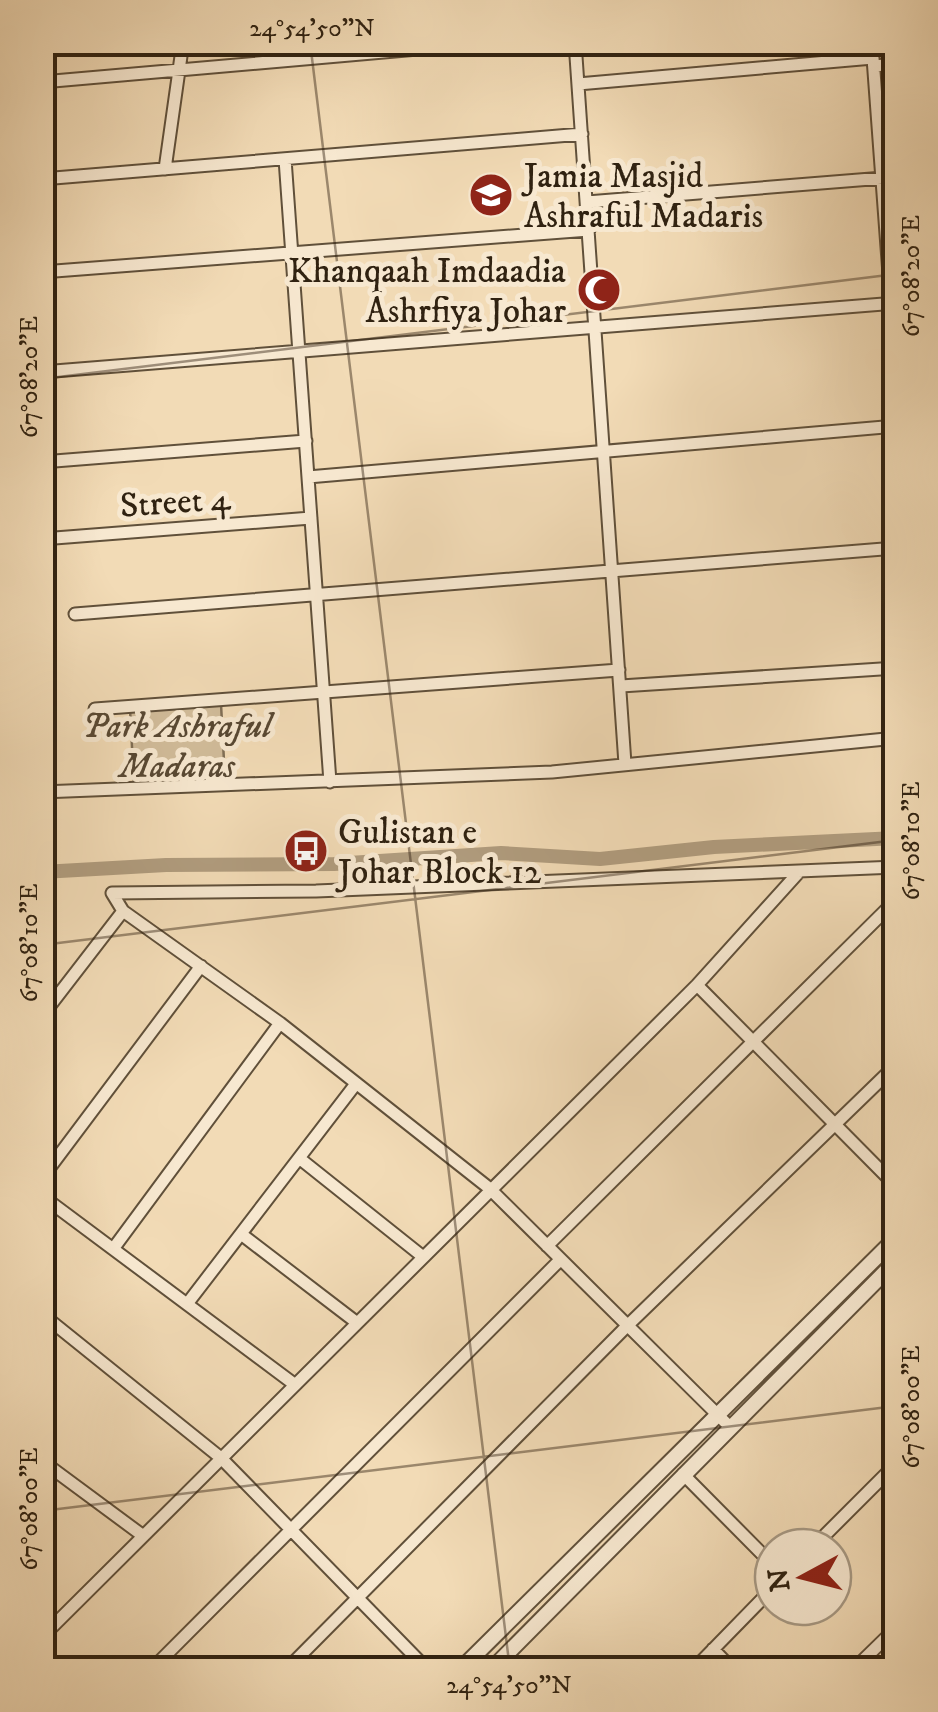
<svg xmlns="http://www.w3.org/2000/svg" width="938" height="1712" viewBox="0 0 938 1712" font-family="'IM FELL DW Pica',serif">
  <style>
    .green { fill: #d1bc9a; stroke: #806f56; stroke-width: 2.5 }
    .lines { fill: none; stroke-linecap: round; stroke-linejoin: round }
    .canal { stroke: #b09c7e; stroke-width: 14 }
    .minor-casing { stroke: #60503a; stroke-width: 15 }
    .tertiary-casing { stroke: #60503a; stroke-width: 18 }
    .minor { stroke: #f7e8d0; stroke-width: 11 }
    .tertiary { stroke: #f7e8d0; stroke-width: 14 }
    .ticks { fill: none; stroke: #302211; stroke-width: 2.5; stroke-opacity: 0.45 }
    .labels { text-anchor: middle; stroke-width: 10; stroke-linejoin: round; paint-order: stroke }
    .poi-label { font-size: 35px; fill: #302211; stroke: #f7e8d0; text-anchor: start }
    .street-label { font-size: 35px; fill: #302211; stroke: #f7e8d0 }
    .park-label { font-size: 35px; font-style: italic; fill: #584833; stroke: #f7e8d0 }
    .neatline { fill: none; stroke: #302211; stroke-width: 4 }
    .ticks-label { font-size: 25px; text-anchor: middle; fill: #302211 }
  </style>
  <rect width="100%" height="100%" fill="#f2dbb6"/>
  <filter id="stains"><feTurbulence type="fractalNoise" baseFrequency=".002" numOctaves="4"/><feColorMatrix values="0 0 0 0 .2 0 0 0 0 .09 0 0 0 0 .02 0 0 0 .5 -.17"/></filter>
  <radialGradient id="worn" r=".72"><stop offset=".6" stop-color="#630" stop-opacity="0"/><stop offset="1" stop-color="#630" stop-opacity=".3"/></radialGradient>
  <!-- green -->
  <path class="green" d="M221,704L225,780L134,785L130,709Z"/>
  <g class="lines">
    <!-- canal -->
    <path class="canal" d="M42,872L166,865L334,864L501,853L600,859L714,847L896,838"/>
    <defs>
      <path id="minor" d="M575,42L625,764
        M874,66L896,64
        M42,82L497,42
        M578,84L873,58L896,369
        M285,159L330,782
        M165,169L183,42
        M42,179L582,134
        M587,202L896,177
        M42,272L589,230
        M42,372L896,303
        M42,462L306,441
        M308,477L896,426
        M42,539L311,518
        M75,614L896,548
        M621,686L896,668
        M95,709L619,670
        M42,792L552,772L896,738
        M697,985L896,1186
        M42,1016L123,911
        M299,1158L422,1256
        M42,1178L201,966
        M42,1196L294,1384
        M241,1234L356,1322
        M547,1246L896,900
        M113,1249L280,1023
        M187,1304L355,1085
        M42,1314L221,1458L428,1670
        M731,1428L489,1188L280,1023L123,911L112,893L316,891L896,867
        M42,1461L142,1535
        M683,1474L773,1565
        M813,1547L896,1464
        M42,1637L697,985L799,872
        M713,1649L733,1670
        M151,1670L560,1260
        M286,1670L626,1327L896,1065
        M693,1670L773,1588
        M853,1670L896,1628"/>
      <path id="tertiary" d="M460,1670L896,1238
        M491,1670L896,1261"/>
    </defs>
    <!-- minor casing -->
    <use href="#minor" class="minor-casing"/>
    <!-- tertiary casing -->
    <use href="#tertiary" class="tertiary-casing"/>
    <!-- minor -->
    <use href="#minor" class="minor"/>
    <!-- tertiary -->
    <use href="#tertiary" class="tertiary"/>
  </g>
  <!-- ticks -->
  <path class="ticks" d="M310,42L510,1670M42,379L896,274M42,945L896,840M42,1511L896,1406"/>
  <!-- icons -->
  <defs>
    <symbol id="university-disc" viewBox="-11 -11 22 22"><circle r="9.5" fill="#8f2418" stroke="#f7e8d0"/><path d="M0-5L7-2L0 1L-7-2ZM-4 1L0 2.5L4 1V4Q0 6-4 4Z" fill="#fff"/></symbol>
    <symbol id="mosque-disc" viewBox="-11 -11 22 22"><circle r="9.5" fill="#8f2418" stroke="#f7e8d0"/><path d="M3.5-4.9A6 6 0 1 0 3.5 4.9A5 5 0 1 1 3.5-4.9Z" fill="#fff"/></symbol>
    <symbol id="bus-disc" viewBox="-11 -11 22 22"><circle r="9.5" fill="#8f2418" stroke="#f7e8d0"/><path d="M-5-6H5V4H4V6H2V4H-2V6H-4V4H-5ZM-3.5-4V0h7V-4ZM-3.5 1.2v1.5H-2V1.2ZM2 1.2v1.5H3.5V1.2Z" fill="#fff"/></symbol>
  </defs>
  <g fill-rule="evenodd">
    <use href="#university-disc" x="466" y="170" width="50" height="50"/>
    <use href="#mosque-disc" x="574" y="265" width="50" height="50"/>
    <use href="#bus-disc" x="281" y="826" width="50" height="50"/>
  </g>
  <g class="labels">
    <!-- poi labels -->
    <g class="poi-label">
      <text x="524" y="187">Jamia Masjid<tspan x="524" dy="40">Ashraful Madaris</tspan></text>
      <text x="566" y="282" text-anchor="end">Khanqaah Imdaadia<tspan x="566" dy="40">Ashrfiya Johar</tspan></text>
      <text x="338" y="843">Gulistan e<tspan x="338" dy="40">Johar Block 12</tspan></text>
    </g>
    <!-- street labels -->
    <g class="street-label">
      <text transform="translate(175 501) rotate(-4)" y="12">Street 4</text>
    </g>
    <!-- park labels -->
    <g class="park-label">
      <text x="177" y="737">Park Ashraful<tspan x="177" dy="40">Madaras</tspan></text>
    </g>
  </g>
  <!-- margin -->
  <rect width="938" height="1712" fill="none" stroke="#f2dbb6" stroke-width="110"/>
  <!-- north arrow -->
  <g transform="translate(803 1577) rotate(263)"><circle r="48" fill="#f7e8d0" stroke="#a79984" stroke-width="2.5"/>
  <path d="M0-8L18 38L0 25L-18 38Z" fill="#8f2418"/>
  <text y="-15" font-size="28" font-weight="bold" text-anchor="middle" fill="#302211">N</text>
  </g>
  <rect x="55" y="55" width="828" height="1602" class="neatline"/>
  <g class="ticks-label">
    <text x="312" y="36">24°54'50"N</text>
    <text transform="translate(910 276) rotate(-90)" y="9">67°08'20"E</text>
    <text transform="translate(28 377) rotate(-90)" y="9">67°08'20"E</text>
    <text transform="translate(910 841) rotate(-90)" y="9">67°08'10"E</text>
    <text transform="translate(28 943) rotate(-90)" y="9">67°08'10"E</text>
    <text transform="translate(910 1407) rotate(-90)" y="9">67°08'00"E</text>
    <text transform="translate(28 1509) rotate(-90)" y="9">67°08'00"E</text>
    <text x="509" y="1693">24°54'50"N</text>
  </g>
  <rect width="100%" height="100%" filter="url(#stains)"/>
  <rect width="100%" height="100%" fill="url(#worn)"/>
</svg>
